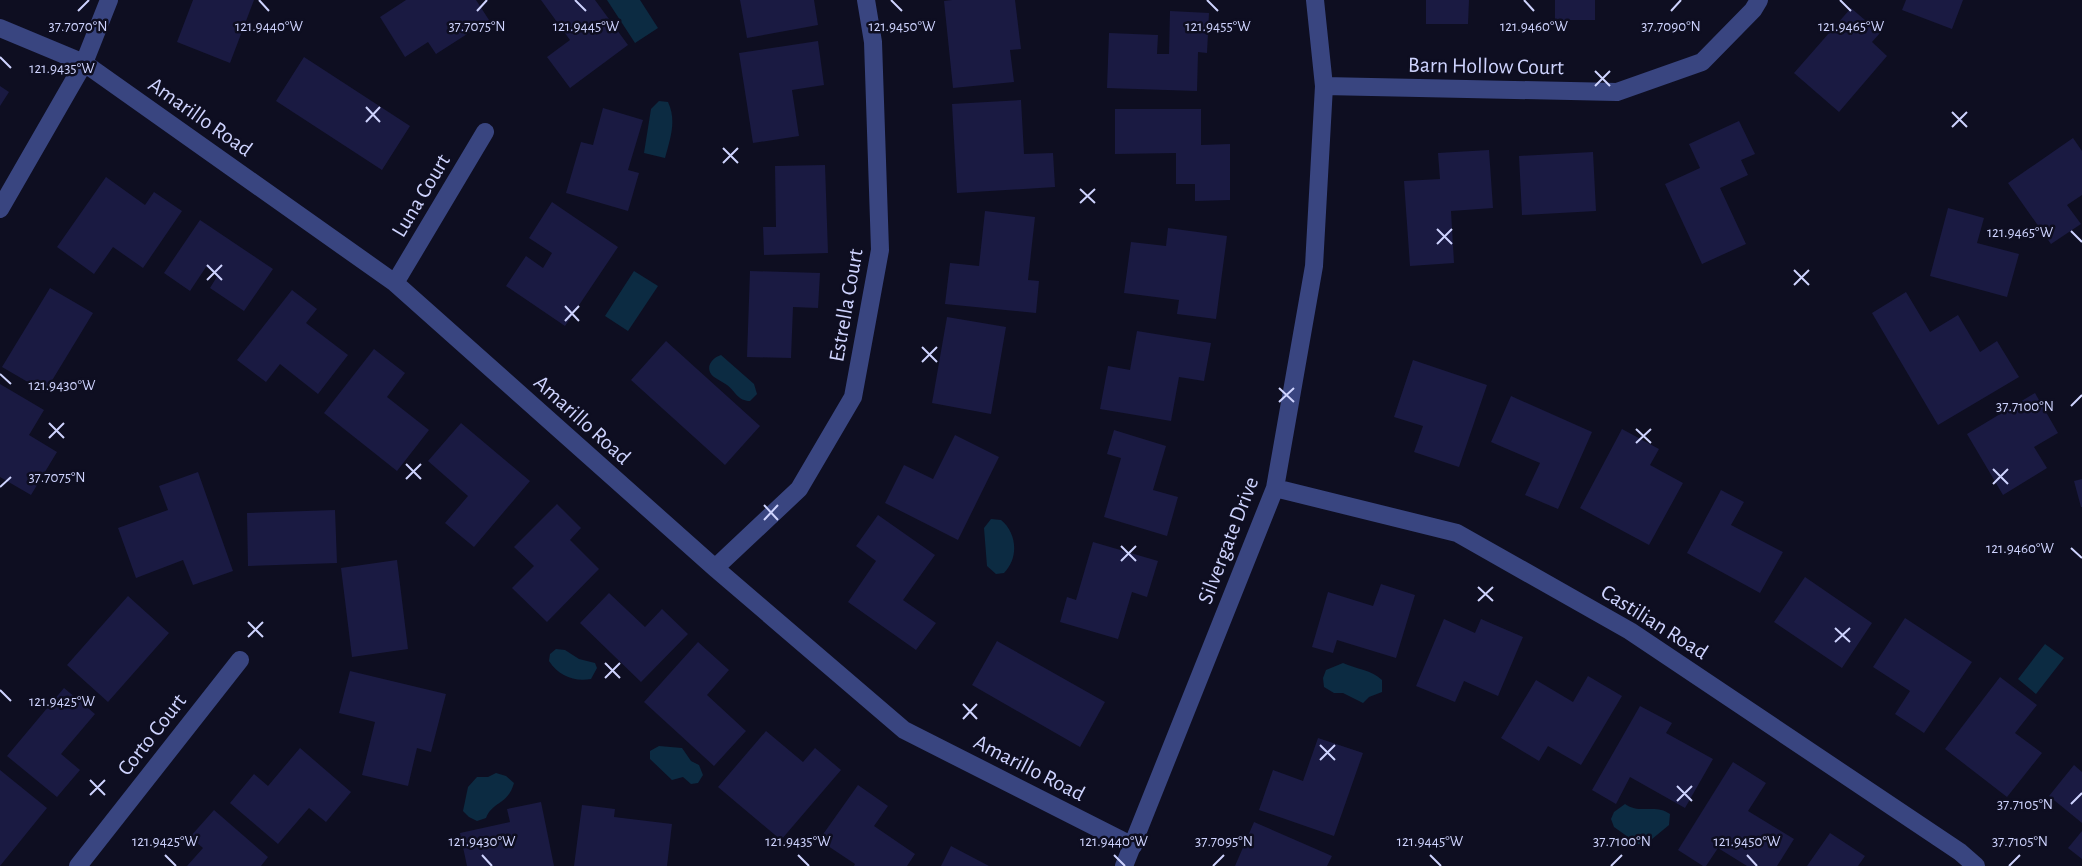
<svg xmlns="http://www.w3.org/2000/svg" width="2082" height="866" viewBox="0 0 2082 866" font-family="'Alegreya Sans',sans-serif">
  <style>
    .water { fill: #0c2b42 }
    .building { fill: #1a1a42 }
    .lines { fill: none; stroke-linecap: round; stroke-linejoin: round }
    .minor { stroke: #394580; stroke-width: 18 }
    .ticks { fill: none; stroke: #ced3fe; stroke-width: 2 }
    .labels { text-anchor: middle; stroke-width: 5; stroke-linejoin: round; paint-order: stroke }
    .street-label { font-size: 22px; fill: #ced3fe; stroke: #0e0e21 }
    .ticks-label { font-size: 15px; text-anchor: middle; fill: #ced3fe; stroke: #0e0e21; stroke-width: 5; stroke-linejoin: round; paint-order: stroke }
  </style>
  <rect width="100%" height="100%" fill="#0e0e21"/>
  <!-- water -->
  <path class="water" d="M607,0H640L658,28L635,43Z
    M659,101L668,102C677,121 670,139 665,158L644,153L651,109Z
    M634,271L658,286L628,331L605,316Z
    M721,355L754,384L757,394L750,401C738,401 736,392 727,385C723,382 718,380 714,377C704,369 711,358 721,355Z
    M991,519L1001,520C1017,533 1019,558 1004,573L996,574L987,566L984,528Z
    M2045,644L2064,658L2036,694L2018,679Z
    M556,649L565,650L579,659L595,663L597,668L591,679C574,682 559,676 549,661L550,654Z
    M1343,663C1356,669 1372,670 1382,680V692L1369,697L1363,703L1343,693H1334L1324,687L1323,678L1326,670Z
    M659,746L682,748L691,761L699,765L703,775L698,783L691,784L683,777L672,780L650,759V751Z
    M496,773L506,776L514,783C508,805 493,801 486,818L477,821L469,817L463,811L468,787L477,777H488Z
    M1625,804C1641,815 1655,803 1670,814L1669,825L1646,844H1638L1614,827L1611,819L1614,812Z"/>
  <!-- building -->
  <path class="building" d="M193,0H254L230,63L177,42Z
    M406,0H476L489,20L436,54L428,42L405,57L380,17Z
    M541,0H595L628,45L570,88L547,57L570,40Z
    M740,0H814L818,25L747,38Z
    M952,0H1015L1021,49L1010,50L1014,82L953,88L944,1Z
    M1426,0H1469L1468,24H1426Z
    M1555,0H1595V20H1555Z
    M1906,0H1963L1952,29L1902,10Z
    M1851,8L1880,33L1872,42L1887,56L1839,112L1794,73Z
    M1170,11L1209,13L1207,53L1198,52L1197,91L1107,88L1109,33L1158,35L1157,54H1169Z
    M818,41L824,85L792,90L799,136L753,143L739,53Z
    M304,57L410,126L382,170L276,101Z
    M0,86L9,92L0,106Z
    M1021,100L1024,154L1053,153L1055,187L957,193L952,104Z
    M603,108L643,120L628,170L639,173L628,211L566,193L581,142L593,145Z
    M1115,109H1201V145L1230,144V200L1195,201V184H1176V153L1115,154Z
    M1739,121L1755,154L1741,160L1748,175L1720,188L1746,244L1702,264L1665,184L1700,168L1689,144Z
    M2073,138L2082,151V195L2067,205L2081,224L2051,244L2008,183Z
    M1489,150L1493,208L1451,211L1454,263L1410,266L1404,181L1440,179L1438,153Z
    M1593,152L1596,211L1522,215L1519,156Z
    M825,165L828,253L764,255L763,227H776L775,166Z
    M106,177L145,205L154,192L182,211L143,268L113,247L94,274L57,247Z
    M552,202L618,247L565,326L506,286L526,256L543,268L552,253L529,238Z
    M1948,208L1984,218L1977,243L2019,254L2007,297L1930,276Z
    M985,211L1035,217L1028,280L1039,281L1036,313L945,304L950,263L979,266Z
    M200,220L273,269L244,311L210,288L218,275L206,267L190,291L164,273Z
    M1168,228L1227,236L1216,319L1177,314L1179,300L1124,293L1131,242L1166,246Z
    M750,271L820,273L818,308L793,307L791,358L747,357Z
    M50,288L93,313L45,392L2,367Z
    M292,290L317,309L306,323L348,355L318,394L280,364L266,382L237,360Z
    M1906,292L1930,332L1958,315L1980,352L1997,341L2019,377L1938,425L1872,313Z
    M947,317L1006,327L991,414L932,403Z
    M1137,331L1211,343L1204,381L1179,377L1171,421L1100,409L1108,366L1130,370Z
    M666,341L760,426L725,465L631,380Z
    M374,349L405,373L387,397L429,430L397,471L324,413Z
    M1413,360L1487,385L1459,467L1414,452L1423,426L1394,417Z
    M0,384L44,410L29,435L57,452L31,495L0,477Z
    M2035,393L2058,433L2034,447L2047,468L2003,495L1967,434Z
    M1511,396L1592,432L1558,509L1525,495L1540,463L1491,442Z
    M461,423L530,481L474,547L445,523L468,496L428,461Z
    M1622,429L1659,449L1650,465L1683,483L1649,545L1580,508Z
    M1114,430L1166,446L1153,490L1178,497L1167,536L1104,517L1121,458L1107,454Z
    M955,435L999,457L958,540L885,503L904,465L933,479Z
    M198,472L233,571L193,585L183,560L136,578L118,528L168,510L159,486Z
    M2082,479V507H2081L2074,481Z
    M1721,490L1744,502L1731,525L1783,552L1760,593L1687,553Z
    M557,504L581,528L570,540L599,569L547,622L512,588L534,566L514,547Z
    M335,510L337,563L248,566L247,513Z
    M878,515L935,555L903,600L936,623L916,650L848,602L876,561L856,546Z
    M1093,542L1158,561L1147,597L1132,592L1118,639L1060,622L1067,597L1076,600Z
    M397,560L408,649L352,657L341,568Z
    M1805,577L1872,623L1842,668L1774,622Z
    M1381,584L1415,595L1396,658L1337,640L1333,653L1312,647L1328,592L1373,606Z
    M609,593L645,627L662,609L688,634L641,682L580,623Z
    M128,596L169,633L108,702L67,665Z
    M1905,618L1972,662L1924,733L1895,714L1910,691L1873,667Z
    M1444,619L1475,633L1481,619L1523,637L1498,696L1464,681L1455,702L1416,686Z
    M997,641L1105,702L1080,747L972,685Z
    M698,642L729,670L707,695L746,731L714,766L644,702Z
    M350,671L446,694L431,752L417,748L408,786L362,775L375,722L339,713Z
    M1588,676L1622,696L1581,765L1548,746L1539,761L1501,738L1536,680L1573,702Z
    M2000,677L2037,705L2015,733L2042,753L2007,797L1945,749Z
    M64,688L95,714L61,754L80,770L57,797L7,756Z
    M1640,706L1672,723L1666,733L1713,759L1685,808L1630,777L1616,804L1592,790Z
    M766,731L803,762L815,748L841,770L781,840L718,787Z
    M1318,738L1363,753L1334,836L1259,810L1273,770L1303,781Z
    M300,748L351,792L326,822L309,808L278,844L230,803L254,774L268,786Z
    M1733,762L1766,783L1748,811L1794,839L1777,866H1747L1718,848L1706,866H1703L1678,850Z
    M2074,765L2082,772V823L2049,796Z
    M0,770L47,808L0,866Z
    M858,785L888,806L874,826L915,854L907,866H854L855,864L819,840Z
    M541,802L554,866H467L460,833L510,822L507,809Z
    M582,805L615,809L614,817L672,824L667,866H574Z
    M214,810L268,857L261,866H187L203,848L190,837Z
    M1254,822L1332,856L1327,866H1235Z
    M2082,831V859L2068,848Z
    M1830,833L1865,856L1858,866H1807Z
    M951,846L989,866H941Z"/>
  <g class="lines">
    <!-- minor -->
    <path class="minor" d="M0,28L84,63L395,283L715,568L904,730L1133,846
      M1324,86L1617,92L1702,62L1753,10L1759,0
      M0,209L84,63L109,0
      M395,283L485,132
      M1275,488L1457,533L1630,631L1960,852L1976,866
      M715,568L799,489L853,397L880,250L873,42L866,0
      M78,866L240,660
      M1124,866L1275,488L1314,266L1324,86L1315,0"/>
  </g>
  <!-- ticks -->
  <path class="ticks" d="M259,0L269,11M575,0L586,11M891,0L902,11M1207,0L1218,11M1524,0L1534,11M1840,0L1851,11M78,11L89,0M477,11L487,0M1671,11L1681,0M0,57L11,68M1595,71L1610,86M1595,86L1610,71M366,107L380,122M1952,112L1967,127M366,122L380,107M1952,127L1967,112M723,148L738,163M723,163L738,148M1080,189L1095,203M1080,203L1095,189M1437,229L1452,244M2071,231L2082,242M1437,244L1452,229M207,265L222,280M1794,270L1809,285M207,280L222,265M1794,285L1809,270M565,306L579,321M565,321L579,306M922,347L937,362M922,362L937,347M0,374L11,384M1279,388L1294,402M1279,402L1294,388M2071,406L2082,395M49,423L64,438M1636,429L1651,443M49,438L64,423M1636,443L1651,429M406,464L421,479M1993,469L2008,484M406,479L421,464M1993,484L2008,469M0,487L11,477M764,505L778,520M764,520L778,505M1121,546L1136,561M2071,548L2082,558M1121,561L1136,546M1478,587L1493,601M1478,601L1493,587M248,622L263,637M1835,628L1850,642M248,637L263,622M1835,642L1850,628M605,663L620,678M605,678L620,663M0,690L11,701M963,704L977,719M963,719L977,704M1320,745L1335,760M1320,760L1335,745M90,780L105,795M1677,786L1692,801M90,795L105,780M1677,801L1692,786M2071,804L2082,793M165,855L176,866M482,855L492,866M798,855L809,866M1114,855L1125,866M1430,855L1441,866M1747,855L1757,866M1213,866L1224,855M1611,866L1622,855M2009,866L2020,855"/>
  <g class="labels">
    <!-- street labels -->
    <g class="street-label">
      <text transform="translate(1486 65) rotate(1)" y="8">Barn Hollow Court</text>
      <text transform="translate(201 116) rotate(35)" y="8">Amarillo Road</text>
      <text transform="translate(420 195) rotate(-59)" y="8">Luna Court</text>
      <text transform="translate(845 305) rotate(-80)" y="8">Estrella Court</text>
      <text transform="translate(583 419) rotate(42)" y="8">Amarillo Road</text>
      <text transform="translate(1227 540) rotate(-69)" y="8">Silvergate Drive</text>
      <text transform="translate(1655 621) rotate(32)" y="8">Castilian Road</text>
      <text transform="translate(151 734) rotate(-52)" y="8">Corto Court</text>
      <text transform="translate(1030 767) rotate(27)" y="8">Amarillo Road</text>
    </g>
  </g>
  <g class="ticks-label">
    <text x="78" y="31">37.7070°N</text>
    <text x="269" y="31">121.9440°W</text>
    <text x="477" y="31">37.7075°N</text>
    <text x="586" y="31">121.9445°W</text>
    <text x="902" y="31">121.9450°W</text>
    <text x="1218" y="31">121.9455°W</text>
    <text x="1534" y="31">121.9460°W</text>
    <text x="1671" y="31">37.7090°N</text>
    <text x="1851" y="31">121.9465°W</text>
    <text x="62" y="73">121.9435°W</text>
    <text x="2020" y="237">121.9465°W</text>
    <text x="62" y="390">121.9430°W</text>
    <text x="2025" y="411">37.7100°N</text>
    <text x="57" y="482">37.7075°N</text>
    <text x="2020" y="553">121.9460°W</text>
    <text x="62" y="706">121.9425°W</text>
    <text x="2025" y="809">37.7105°N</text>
    <text x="165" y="846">121.9425°W</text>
    <text x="482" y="846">121.9430°W</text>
    <text x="798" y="846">121.9435°W</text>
    <text x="1114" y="846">121.9440°W</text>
    <text x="1224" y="846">37.7095°N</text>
    <text x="1430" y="846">121.9445°W</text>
    <text x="1622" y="846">37.7100°N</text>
    <text x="1747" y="846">121.9450°W</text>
    <text x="2020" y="846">37.7105°N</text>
  </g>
</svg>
